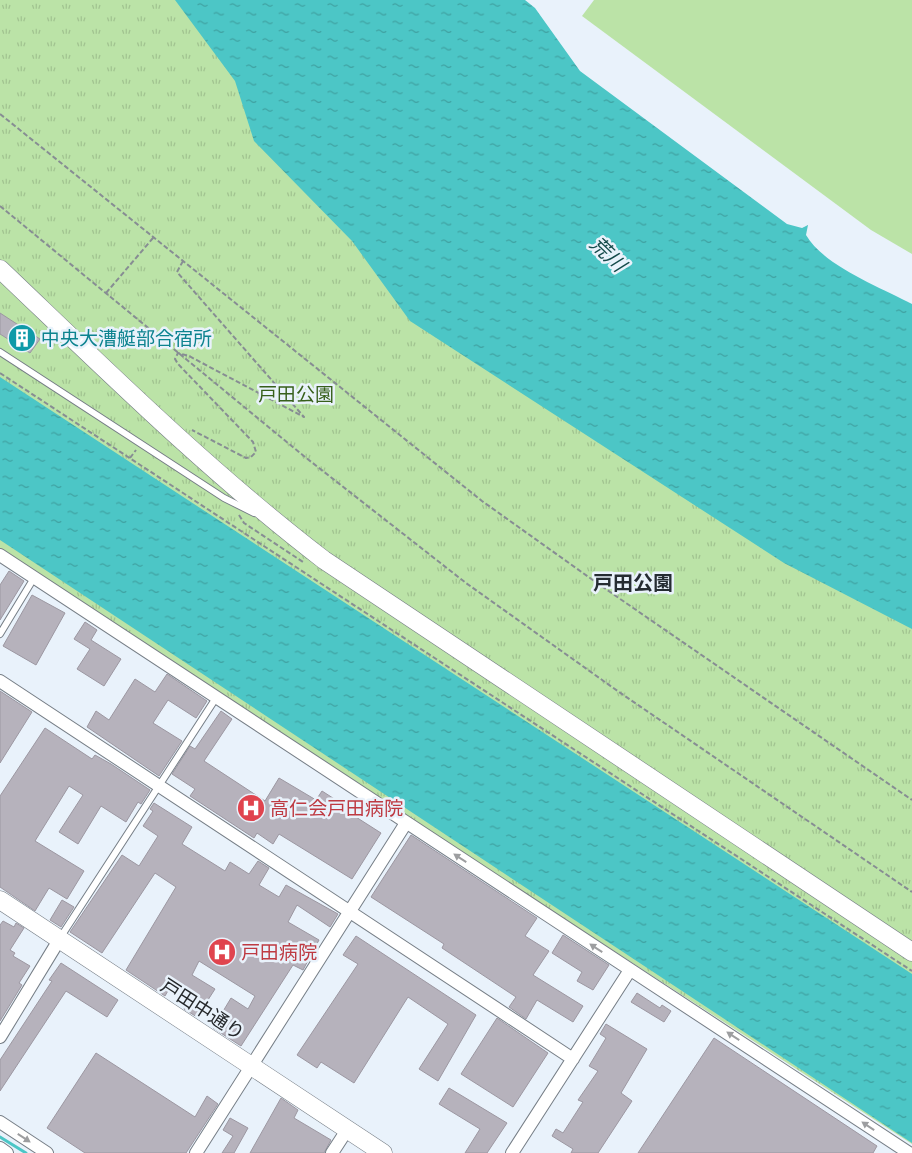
<svg xmlns="http://www.w3.org/2000/svg" width="912" height="1153" viewBox="0 0 912 1153" font-family="Karla,'Noto Sans JP',sans-serif">
  <style>
    .grass { fill: #bbe3a7 }
    .park { fill: url(#park-tufts) }
    .water { fill: url(#water-ripples) }
    .lines { fill: none; stroke-linecap: round; stroke-linejoin: round }
    .stream { stroke: #4cc6c6; stroke-width: 3 }
    .building { fill: #b6b2bc; stroke: #9c97a1 }
    .lane-casing { stroke: #767e86; stroke-width: 8 }
    .street-casing { stroke: #767e86; stroke-width: 14 }
    .secondary-casing { stroke: #767e86; stroke-width: 19 }
    .path { stroke: #878d93; stroke-width: 2; stroke-dasharray: 5 2.5; stroke-linecap: butt }
    .lane { stroke: #fff; stroke-width: 6 }
    .street { stroke: #fff; stroke-width: 12 }
    .secondary { stroke: #fff; stroke-width: 18 }
    .oneway { fill: #9d9ea0 }
    .labels { text-anchor: middle; stroke-width: 5; stroke-linejoin: round; paint-order: stroke }
    .culture-label { font-size: 19px; fill: #0d838f; stroke: #e9f2fb; text-anchor: start }
    .park-label { font-size: 19px; fill: #37601b; stroke: #e9f2fb }
    .health-label { font-size: 19px; fill: #be3a42; stroke: #e9f2fb; text-anchor: start }
    .street-label { font-size: 19px; fill: #25282b; stroke: #e9f2fb }
    .water-label { font-size: 20px; font-style: italic; fill: #154b4b; stroke: #e9f2fb }
    .neighbourhood-label { font-size: 20px; font-weight: bold; fill: #252c32; stroke: #e9f2fb }
  </style>
  <defs>
    <pattern id="park-tufts" width="24" height="20" patternUnits="userSpaceOnUse" patternTransform="scale(1.25)"><rect width="24" height="20" fill="#bbe3a7"/><path d="M3 7l-1-3M5 7V3M7 7l1-3M15 17l-1-3M17 17v-4M19 17l1-3" fill="none" stroke="#a1c390"/></pattern>
    <pattern id="water-ripples" width="26" height="14" patternUnits="userSpaceOnUse" patternTransform="scale(1.25)"><rect width="26" height="14" fill="#4cc6c6"/><path d="M2 4q2-2 4 0t4 0M15 11q2-2 4 0t4 0" fill="none" stroke="#3fa1a1"/></pattern>
  </defs>
  <rect width="100%" height="100%" fill="#e9f2fb"/>
  <!-- grass -->
  <path class="grass" d="M594,0H912V254L871,230L582,16Z"/>
  <!-- park -->
  <path class="park" d="M0,0H314L912,479V1144L0,553Z"/>
  <!-- water -->
  <path class="water" d="M175,0H525L535,8L580,71L787,224L802,228L808,225L806,235C824,266 880,287 912,304V629L784,563L410,321L352,241L254,141L235,81Z
    M0,377L912,974V1143L0,540Z"/>
  <g class="lines">
    <!-- stream -->
    <path class="stream" d="M0,1137L26,1153"/>
  </g>
  <!-- building -->
  <path class="building" d="M0,313L40,339L30,353L0,334Z
    M9,571L24,581L0,620V585Z
    M32,595L65,613L36,665L3,646Z
    M85,622L97,630L91,640L121,659L104,686L77,669L90,649L74,639Z
    M167,674L207,701L196,718L168,700L153,723L182,741L159,776L87,727L96,711L109,720L135,679L155,692Z
    M0,691L32,712L0,763Z
    M221,711L232,719L204,761L265,801L279,778L316,800L322,791L336,800L334,803L381,833L352,879L279,834L273,844L257,833L254,838L190,796L195,789L172,774L190,746L195,749Z
    M45,728L92,759L95,755L111,764L150,790L141,804L138,802L126,822L101,806L78,844L59,832L83,795L69,786L35,841L84,871L67,899L49,888L35,911L0,887V796Z
    M154,803L192,827L182,844L225,871L230,862L249,874L258,861L269,868L259,885L279,897L286,885L338,914L330,927L297,905L288,922L319,940L303,970L293,965L241,1046L213,1028L231,998L248,1009L255,996L199,961L192,975L215,989L197,1017L184,1009L194,992L174,980L165,996L126,970L176,887L155,873L102,953L70,932L122,855L139,866L158,836L143,826L153,811L150,809Z
    M411,835L537,918L525,936L549,951L533,975L583,1006L573,1022L537,1000L526,1019L509,1007L516,997L442,948L444,944L371,897Z
    M62,900L74,907L61,927L50,920Z
    M3,921L14,927L16,923L24,928L10,950L15,953L13,956L30,966L19,983L22,985L0,1021V925Z
    M563,935L609,965L593,990L577,981L582,972L552,953Z
    M356,936L476,1015L438,1081L419,1069L448,1024L408,997L354,1083L321,1062L317,1068L297,1055L358,964L343,955Z
    M61,963L118,1000L107,1017L66,991L0,1091V1060L52,981L49,980Z
    M637,993L660,1008L662,1005L671,1011L664,1022L631,1002Z
    M497,1018L548,1053L513,1107L461,1074Z
    M606,1024L647,1049L621,1093L632,1101L598,1153H571L573,1149L552,1136L556,1129L563,1133L583,1102L578,1100L598,1071L589,1066L606,1038L600,1034Z
    M714,1038L877,1146L873,1153H638Z
    M96,1053L195,1117L207,1096L218,1104L186,1153H85L47,1128Z
    M449,1088L507,1123L487,1153H465L480,1129L439,1104Z
    M281,1098L298,1110L294,1118L331,1140L324,1153H250Z
    M230,1118L248,1128L234,1153H222L233,1136L223,1130Z"/>
  <g class="lines">
    <defs>
      <path id="lane" d="M0,352L224,498L254,513
        M0,634L34,578
        M60,938L216,698"/>
      <path id="street" d="M0,555L909,1153
        M0,681L573,1059
        M0,1037L59,940
        M0,1122L47,1153
        M0,1148L7,1153
        M196,1153L406,823
        M332,1153L347,1130
        M512,1153L630,970"/>
      <path id="secondary" d="M0,269C105,369 208,471 324,560L912,952
        M0,900L383,1153"/>
    </defs>
    <!-- lane casing -->
    <use href="#lane" class="lane-casing"/>
    <!-- street casing -->
    <use href="#street" class="street-casing"/>
    <!-- secondary casing -->
    <use href="#secondary" class="secondary-casing"/>
    <!-- path -->
    <path class="path" d="M0,114L482,501L597,583L912,800
      M0,206L305,457L466,583L619,692L912,892
      M183,261L177,272L304,417L189,356L178,353L175,359L178,364L253,442L256,452L251,457L246,458L192,430
      M106,293L153,238
      M0,373L912,971
      M130,458L136,450
      M239,515L244,523L303,562"/>
    <!-- lane -->
    <use href="#lane" class="lane"/>
    <!-- street -->
    <use href="#street" class="street"/>
    <!-- secondary -->
    <use href="#secondary" class="secondary"/>
  </g>
  <!-- one-way arrows -->
  <defs><path id="oneway-solid" d="M-6-.8H1V-3.2L6.5 0L1 3.2V.8H-6Z" transform="scale(1.25)"/></defs>
  <g class="oneway">
    <use href="#oneway-solid" transform="translate(460 858) rotate(-147)"/>
    <use href="#oneway-solid" transform="translate(596 948) rotate(-147)"/>
    <use href="#oneway-solid" transform="translate(733 1036) rotate(-147)"/>
    <use href="#oneway-solid" transform="translate(868 1126) rotate(-146)"/>
    <use href="#oneway-solid" transform="translate(24 1138) rotate(33)"/>
  </g>
  <!-- icons -->
  <defs>
    <symbol id="building-disc" viewBox="-11 -11 22 22"><circle r="9.5" fill="#0f9aa8" stroke="#e9f2fb"/><path d="M-4-6H4V6H1V3H-1V6H-4ZM-2.5-4.3h1.7v1.8h-1.7ZM.8-4.3h1.7v1.8H.8ZM-2.5-1h1.7V.8h-1.7ZM.8-1h1.7V.8H.8Z" fill="#fff"/></symbol>
    <symbol id="hospital-disc" viewBox="-11 -11 22 22"><circle r="9.5" fill="#e0444e" stroke="#e9f2fb"/><path d="M-5-5h3v3.5h4V-5h3V5h-3V1.5h-4V5h-3Z" fill="#fff"/></symbol>
  </defs>
  <g fill-rule="evenodd">
    <use href="#building-disc" x="6" y="322" width="32" height="32"/>
    <use href="#hospital-disc" x="235" y="792" width="32" height="32"/>
    <use href="#hospital-disc" x="206" y="936" width="32" height="32"/>
  </g>
  <g class="labels">
    <!-- culture labels -->
    <g class="culture-label">
      <text x="41" y="345">中央大漕艇部合宿所</text>
    </g>
    <!-- park labels -->
    <g class="park-label">
      <text x="296" y="401">戸田公園</text>
    </g>
    <!-- health labels -->
    <g class="health-label">
      <text x="270" y="815">高仁会戸田病院</text>
      <text x="241" y="959">戸田病院</text>
    </g>
    <!-- street labels -->
    <g class="street-label">
      <text transform="translate(203 1009) rotate(33)" y="7">戸田中通り</text>
    </g>
    <!-- water labels -->
    <g class="water-label">
      <text transform="translate(608 254) rotate(44)" y="7">荒川</text>
    </g>
    <!-- neighbourhood labels -->
    <g class="neighbourhood-label">
      <text x="633" y="590">戸田公園</text>
    </g>
  </g>
</svg>
